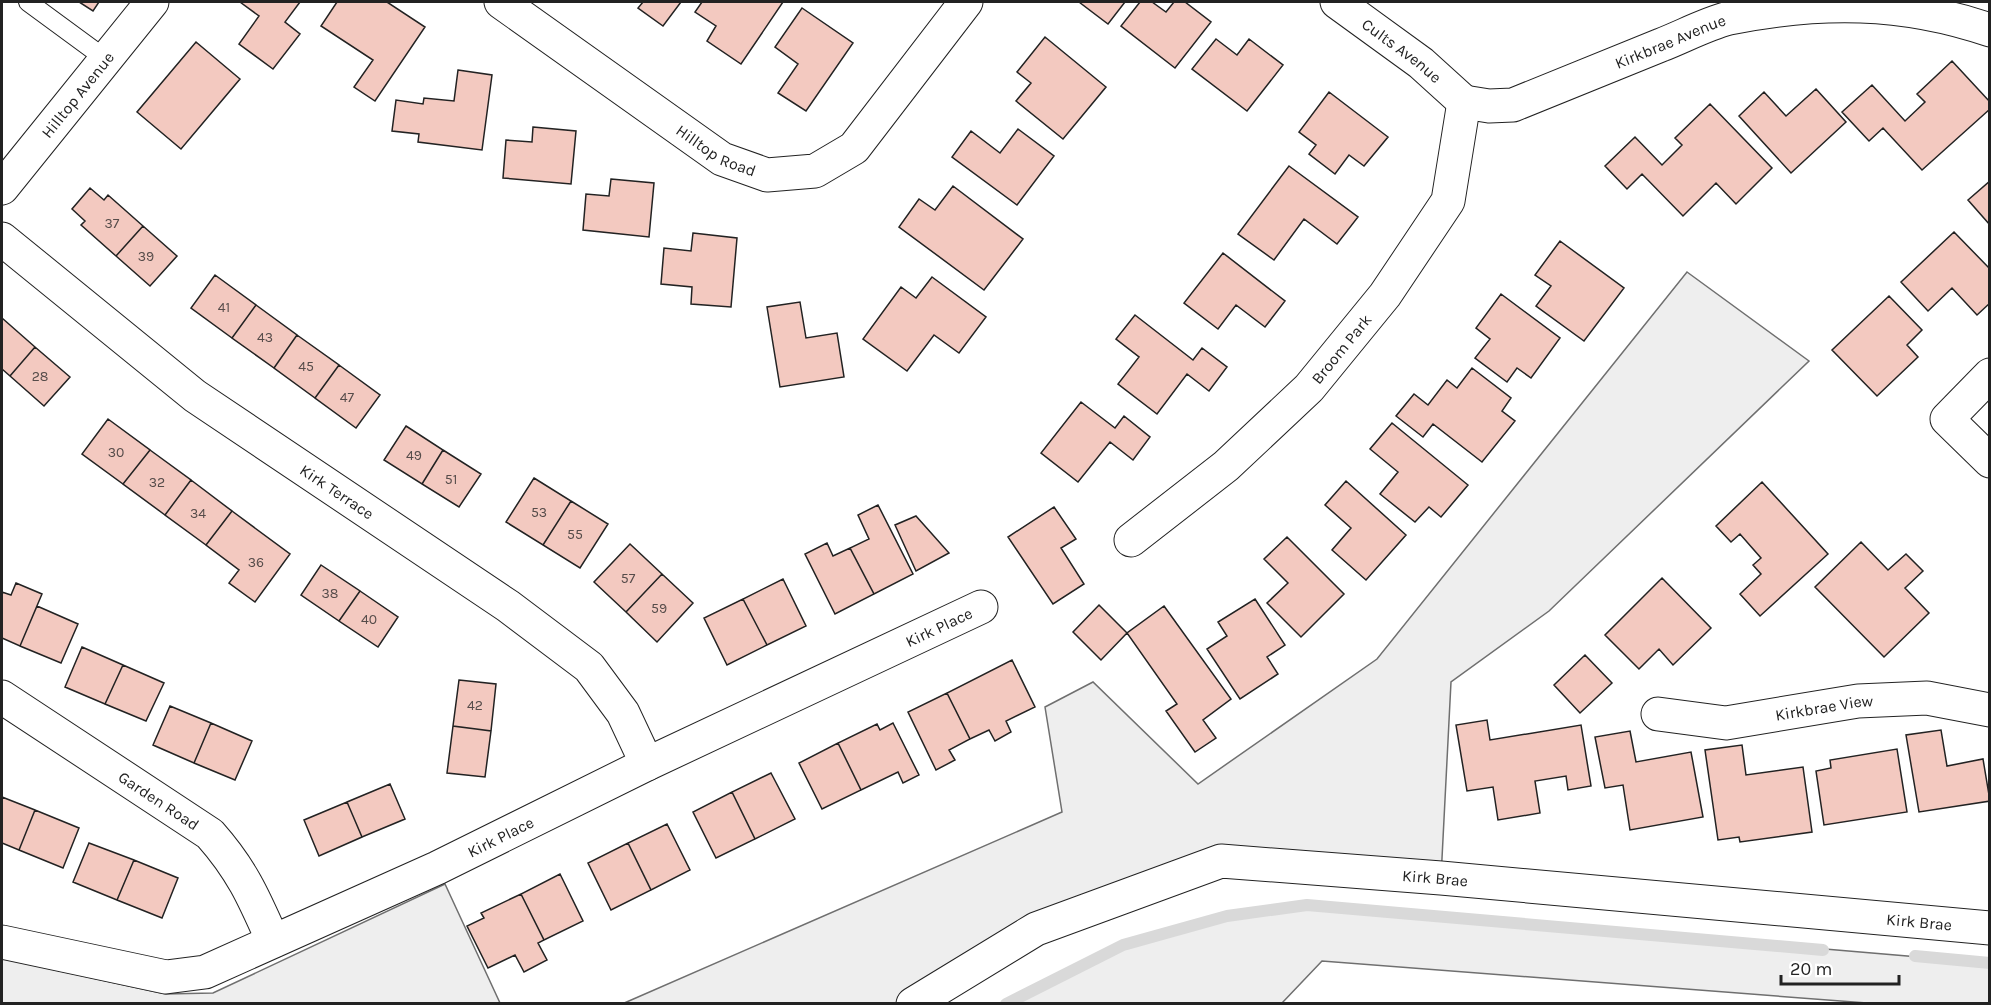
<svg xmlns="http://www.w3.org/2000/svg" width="1991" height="1005" viewBox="0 0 1991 1005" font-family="Karla,sans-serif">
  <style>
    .green { fill: #eee; stroke: #6f6f6f; stroke-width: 1.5 }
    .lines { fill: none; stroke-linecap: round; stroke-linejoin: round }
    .stream { stroke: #d9d9d9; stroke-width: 12 }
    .building { fill: #f3c9c0; stroke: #222; stroke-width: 1.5 }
    .lane-casing { stroke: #222; stroke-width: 20 }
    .street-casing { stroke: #222; stroke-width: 35 }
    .secondary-casing { stroke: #222; stroke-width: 35 }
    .lane { stroke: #fff; stroke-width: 18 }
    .street { stroke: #fff; stroke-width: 33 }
    .secondary { stroke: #fff; stroke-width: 33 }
    .labels { text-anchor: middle; stroke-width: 4.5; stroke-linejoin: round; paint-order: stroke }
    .number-label { font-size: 14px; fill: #564c4a }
    .street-label { font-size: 16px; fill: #222; stroke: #fff }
  </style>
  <rect width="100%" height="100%" fill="#fff"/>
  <!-- green -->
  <path class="green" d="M1687,272L1809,361L1549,611L1451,682L1441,878L1221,861L913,1003L622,1004L1062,812L1045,707L1093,682L1198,784L1377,659Z
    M445,884L500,1003L2,1004V958L165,994L213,993Z
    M1307,905L1989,963V1003H1867L1322,961L1282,1003H1006L1123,945L1227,916Z"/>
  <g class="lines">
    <!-- stream -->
    <path class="stream" d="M1915,956L1990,963
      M1006,1004L1123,945L1227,916L1307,905L1823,950"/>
  </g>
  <!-- building -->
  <path class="building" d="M79,2H99L93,11Z
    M240,2H300L285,22L300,34L273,69L239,44L259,16Z
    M337,2H387L425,27L375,101L354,87L373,60L321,26Z
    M643,2H681L663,26L638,8Z
    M702,2H783L741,64L707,41L716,26L695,12Z
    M1079,2H1125L1108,24Z
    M1140,2H1152L1166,12L1174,2H1185L1211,22L1175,68L1121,26Z
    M802,8L853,43L806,111L778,93L798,64L775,47Z
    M1045,37L1106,87L1063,139L1016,101L1031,83L1017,72Z
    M1216,39L1237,55L1249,39L1283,65L1247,111L1192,69Z
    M196,42L240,79L181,149L137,112Z
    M1952,61L1990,102V109L1922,170L1883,128L1869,141L1842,112L1872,85L1905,121L1925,102L1917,94Z
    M458,70L492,75L482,150L418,142L419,134L392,131L396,100L423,104L424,98L454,101Z
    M1816,89L1846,122L1791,173L1739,116L1764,92L1786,116Z
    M1329,92L1388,137L1364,166L1349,155L1335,174L1309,154L1316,145L1299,132Z
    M1710,104L1772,168L1736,204L1716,183L1683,216L1642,174L1627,189L1605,166L1635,137L1662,165L1682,145L1675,138Z
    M533,127L576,131L571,184L503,178L506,140L532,142Z
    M1018,129L1054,156L1017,205L952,157L971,131L1000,153Z
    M1289,166L1358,217L1337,244L1304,219L1274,260L1238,234Z
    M611,179L654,183L649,237L583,230L586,194L609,196Z
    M1990,181V225L1968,200Z
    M953,186L1023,239L984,290L899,227L919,199L935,210Z
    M90,188L104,200L108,195L143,226L116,256L81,225L85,221L72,209Z
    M143,226L177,256L150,286L116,256Z
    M1954,232L1990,269V303L1977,315L1952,288L1928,311L1901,282Z
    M693,233L737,238L731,307L691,304L692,287L661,284L664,248L691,251Z
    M1560,241L1624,288L1584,341L1536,306L1551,286L1535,275Z
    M1223,253L1285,301L1265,327L1236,305L1218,329L1184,303Z
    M215,275L256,305L232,338L191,308Z
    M932,277L986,317L959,353L934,335L907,371L863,339L901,287L916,298Z
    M1501,294L1560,338L1531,378L1517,368L1507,382L1475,358L1490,339L1476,328Z
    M1889,296L1922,330L1907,345L1918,357L1877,396L1832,350Z
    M800,302L806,338L837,333L844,377L780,387L767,307Z
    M256,305L297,335L274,368L232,338Z
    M1135,315L1193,360L1202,348L1227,367L1209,391L1187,374L1157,414L1118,384L1139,357L1116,339Z
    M2,318L35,347L10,376L2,369Z
    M297,335L339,365L315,398L274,368Z
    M35,347L70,377L44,406L10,376Z
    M339,365L380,395L356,428L315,398Z
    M1472,368L1511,398L1502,411L1515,421L1482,462L1433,424L1423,437L1396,416L1414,394L1428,405L1447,380L1457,388Z
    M1081,402L1115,428L1124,416L1150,437L1133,460L1110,442L1078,482L1041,453Z
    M108,419L150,450L123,484L82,454Z
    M1392,423L1468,485L1441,517L1429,507L1415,522L1380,494L1398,472L1370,449Z
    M406,426L443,450L422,484L384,460Z
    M150,450L191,480L165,515L123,484Z
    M443,450L481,474L459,507L422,484Z
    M534,478L571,501L543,545L506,522Z
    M191,480L232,511L206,545L165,515Z
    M1346,481L1406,535L1366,580L1332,550L1351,528L1325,505Z
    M1762,482L1828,554L1760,616L1740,594L1761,574L1753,565L1761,558L1740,534L1731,542L1716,526Z
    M571,501L608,524L580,568L543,545Z
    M878,505L913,574L874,594L850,548L869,539L858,515Z
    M1054,507L1076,539L1061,548L1084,584L1053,604L1008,537Z
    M232,511L290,554L255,602L229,583L239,570L206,545Z
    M916,516L949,553L916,571L895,525Z
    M1287,537L1344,594L1301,637L1267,603L1288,583L1264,559Z
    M1861,542L1888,570L1906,554L1923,571L1905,588L1929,613L1884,657L1815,587Z
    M827,543L833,556L850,548L874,594L835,614L805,554Z
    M630,544L662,574L626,612L594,582Z
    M321,565L360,591L339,621L301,595Z
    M662,574L693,603L657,642L626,612Z
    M1662,578L1711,628L1673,665L1659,649L1639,669L1605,635Z
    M783,579L806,626L767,645L743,599Z
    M16,583L42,594L20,646L2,638V592L11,595Z
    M360,591L398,617L378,647L339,621Z
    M743,599L767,645L727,665L704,618Z
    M1255,599L1285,645L1267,657L1278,674L1240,699L1207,649L1227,636L1218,622Z
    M1099,605L1127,633L1101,660L1073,632Z
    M37,606L78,624L61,663L20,646Z
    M1164,606L1231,699L1203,720L1216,738L1195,752L1166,711L1177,704L1127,633Z
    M82,647L123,665L105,704L65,687Z
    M1585,655L1612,683L1580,713L1554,685Z
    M1012,660L1035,707L1006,721L1011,732L995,741L989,730L970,739L947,693Z
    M123,665L164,683L146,721L105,704Z
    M459,680L496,684L491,731L453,726Z
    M947,693L970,739L949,750L955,760L936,770L908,712Z
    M170,706L211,723L194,763L153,745Z
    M1487,720L1490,740L1581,725L1591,786L1568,790L1566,776L1535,781L1540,813L1498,820L1493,787L1467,791L1456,725Z
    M211,723L252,741L235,780L194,763Z
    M893,723L919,775L903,783L898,772L861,790L838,743L877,724L880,730Z
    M453,726L491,731L485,777L447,773Z
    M1941,730L1947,766L1983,759L1990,801L1919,812L1906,735Z
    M1630,731L1636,762L1691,752L1703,817L1630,830L1623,785L1605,788L1595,737Z
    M838,743L861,790L822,809L799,763Z
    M1742,745L1746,775L1803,767L1812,832L1740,842L1739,837L1718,840L1705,750Z
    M1897,749L1907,812L1824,825L1816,771L1831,768L1830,760Z
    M771,773L795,819L755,839L732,792Z
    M390,784L405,819L362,837L347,802Z
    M732,792L755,839L716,858L693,812Z
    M2,797L35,810L19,850L2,843Z
    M347,802L362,837L319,856L304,820Z
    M35,810L79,828L63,868L19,850Z
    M667,824L690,870L651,890L628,843Z
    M89,843L134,860L117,900L73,882Z
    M628,843L651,890L611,910L588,863Z
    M134,860L178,878L162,918L117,900Z
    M560,874L583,921L544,940L521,894Z
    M521,894L544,940L538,943L547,960L524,972L515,955L488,968L467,926L484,918L481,913Z"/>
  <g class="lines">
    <defs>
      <path id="lane" d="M28,2L107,60"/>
      <g id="street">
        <path id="s1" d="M501,2L722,159L767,175L815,171L854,148L966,2"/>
        <path id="s2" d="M1337,2L1421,63L1464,102"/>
        <path id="s3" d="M1464,102L1489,106L1513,105C1563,85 1612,65 1661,45C1684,36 1706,24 1729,18C1820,0 1902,0 1990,30"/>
        <path id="s4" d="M2,188L152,2"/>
        <path id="s5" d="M2,239L195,396L508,606L589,667L623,713L647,764"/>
        <path d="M1990,375L1947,419L1990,461"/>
        <path id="s6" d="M1131,540L1226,466L1309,388L1385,295L1448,201L1464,102"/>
        <path id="s7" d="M2,697L210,834C242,870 254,898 273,941"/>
        <path id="s8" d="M1658,714L1726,723L1858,701L1927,698L1990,710"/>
        <path id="s9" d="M2,942L166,977L205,972L437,868L647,764L981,607"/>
      </g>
      <g id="secondary">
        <path id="s10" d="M913,1004L1036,929L1221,861L1441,878L1990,928"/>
      </g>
    </defs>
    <!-- lane casing -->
    <use href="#lane" class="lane-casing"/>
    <!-- street casing -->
    <use href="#street" class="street-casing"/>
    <!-- secondary casing -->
    <use href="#secondary" class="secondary-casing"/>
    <!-- lane -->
    <use href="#lane" class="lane"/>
    <!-- street -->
    <use href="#street" class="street"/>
    <!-- secondary -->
    <use href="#secondary" class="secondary"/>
  </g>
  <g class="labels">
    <!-- number labels -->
    <g class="number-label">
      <text x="112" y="228">37</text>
      <text x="146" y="261">39</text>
      <text x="224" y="312">41</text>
      <text x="265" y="342">43</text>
      <text x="306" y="371">45</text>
      <text x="40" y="381">28</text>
      <text x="347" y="402">47</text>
      <text x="116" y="457">30</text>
      <text x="414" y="460">49</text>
      <text x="451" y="484">51</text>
      <text x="157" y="487">32</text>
      <text x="539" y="517">53</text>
      <text x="198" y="518">34</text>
      <text x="575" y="539">55</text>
      <text x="256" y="567">36</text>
      <text x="628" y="583">57</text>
      <text x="330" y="598">38</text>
      <text x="659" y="613">59</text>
      <text x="369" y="624">40</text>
      <text x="475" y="710">42</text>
    </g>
    <!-- street labels -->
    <g class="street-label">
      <text dy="6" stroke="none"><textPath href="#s3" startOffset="219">Kirkbrae Avenue</textPath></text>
      <text dy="6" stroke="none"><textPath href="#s2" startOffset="81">Cults Avenue</textPath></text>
      <text dy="6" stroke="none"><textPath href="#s4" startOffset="120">Hilltop Avenue</textPath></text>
      <text dy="6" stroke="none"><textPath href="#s1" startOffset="262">Hilltop Road</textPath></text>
      <text dy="6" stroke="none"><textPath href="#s6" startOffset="285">Broom Park</textPath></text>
      <text dy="6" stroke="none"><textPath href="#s5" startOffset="420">Kirk Terrace</textPath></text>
      <text dy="6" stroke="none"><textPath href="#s9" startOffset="1018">Kirk Place</textPath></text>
      <text dy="6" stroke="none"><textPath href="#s8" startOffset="168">Kirkbrae View</textPath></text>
      <text dy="6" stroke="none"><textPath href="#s7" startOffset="188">Garden Road</textPath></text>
      <text dy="6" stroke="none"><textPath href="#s9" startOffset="532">Kirk Place</textPath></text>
      <text dy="6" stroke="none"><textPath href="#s10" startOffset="556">Kirk Brae</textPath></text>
      <text dy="6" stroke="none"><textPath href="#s10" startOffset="1042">Kirk Brae</textPath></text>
    </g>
  </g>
  <!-- border -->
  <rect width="1991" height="1005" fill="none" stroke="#222222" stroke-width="6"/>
  <!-- scale -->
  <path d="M1781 975v9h118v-9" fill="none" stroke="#222222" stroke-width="3"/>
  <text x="1790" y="975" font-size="18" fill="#222222" stroke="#ffffff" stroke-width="4.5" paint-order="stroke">20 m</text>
</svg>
